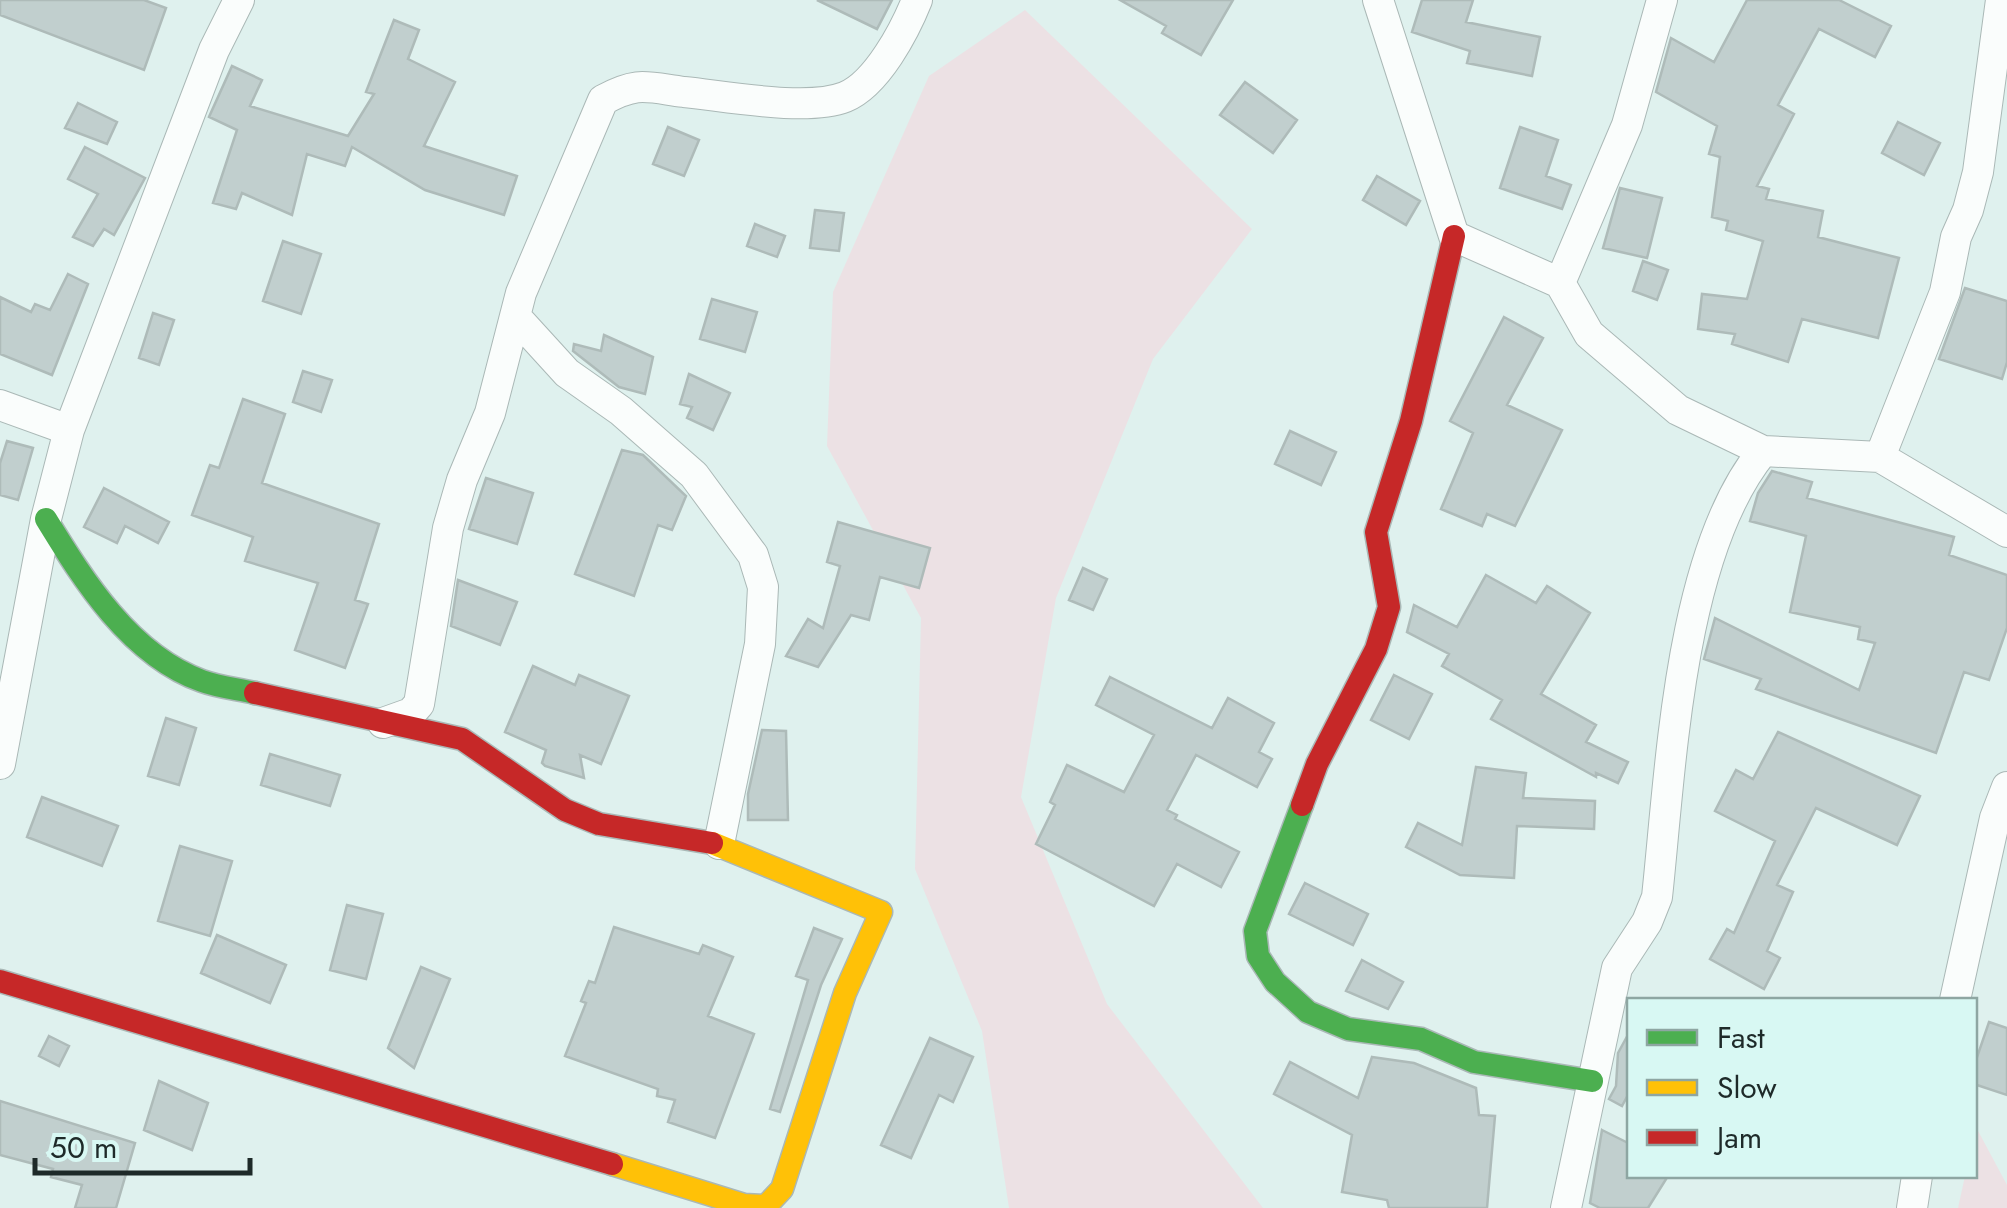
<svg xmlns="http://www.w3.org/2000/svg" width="2007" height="1208" viewBox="0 0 2007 1208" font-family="Jost,sans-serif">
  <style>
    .green { fill: #ece1e4 }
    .building { fill: #c1cfce; stroke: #aebbb9; stroke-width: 2.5 }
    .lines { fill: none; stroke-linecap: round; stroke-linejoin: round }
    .street-casing { stroke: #aab8b6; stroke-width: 32 }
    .fast-casing { stroke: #aab8b6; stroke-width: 25 }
    .slow-casing { stroke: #aab8b6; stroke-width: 25 }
    .jam-casing { stroke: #aab8b6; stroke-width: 25 }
    .street { stroke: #fafdfc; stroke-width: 30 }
    .fast { stroke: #4caf50; stroke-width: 22 }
    .slow { stroke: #ffc107; stroke-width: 22 }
    .jam { stroke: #c62828; stroke-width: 22 }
  </style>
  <rect width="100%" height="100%" fill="#dff1ee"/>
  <!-- green -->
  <path class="green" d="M1025,10L1252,229L1153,359L1056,598L1021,797L1107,1004L1263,1208H1009L982,1031L915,869L921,618L827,446L833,292L929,76Z
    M1976,1127L2007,1185V1208H1958L1965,1176H1974Z"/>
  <!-- building -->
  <path class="building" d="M0,0H144L166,8L144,70L0,15Z
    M817,0H892L877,29Z
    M1120,0H1233L1201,55L1162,33L1166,26Z
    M1422,0H1473L1466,22L1540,37L1532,76L1467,63L1470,51L1412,32Z
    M1747,0H1839L1891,26L1875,57L1819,29L1778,105L1794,114L1757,186L1769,189L1766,199L1823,211L1818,237L1899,258L1878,338L1802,319L1788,362L1732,344L1735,334L1698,329L1702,294L1747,299L1763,241L1726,230L1728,221L1712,217L1720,157L1709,154L1717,126L1656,92L1671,38L1714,62Z
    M394,20L419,30L408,59L455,82L424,146L517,176L504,215L425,190L352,147L345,166L307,154L292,215L242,193L236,209L213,203L237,130L209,117L232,66L262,80L250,106L348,136L374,94L366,92Z
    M1245,82L1297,120L1273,153L1220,115Z
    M78,103L117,122L107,144L65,128Z
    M1898,122L1940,143L1924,175L1882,153Z
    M668,127L699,140L684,176L653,164Z
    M1520,127L1558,140L1546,176L1571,185L1562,209L1500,188Z
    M85,147L145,178L114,235L104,229L93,246L73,237L98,194L68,179Z
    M1377,176L1420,201L1406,225L1363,200Z
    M1620,188L1662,198L1647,258L1603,248Z
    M815,210L844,213L839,251L810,248Z
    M755,224L785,236L777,257L747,246Z
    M283,241L321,254L301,314L263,301Z
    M1643,261L1668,270L1657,300L1633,291Z
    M68,274L88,284L52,375L0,354V297L31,312L35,304L50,310Z
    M1965,288L2007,301V362L2002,379L1939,359Z
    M712,299L757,312L745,352L700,339Z
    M153,313L174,320L159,365L139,358Z
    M1504,317L1543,338L1507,405L1562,430L1515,526L1487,514L1482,526L1441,509L1473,433L1450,421Z
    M604,335L653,357L645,394L619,387L573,351L574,344L601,351Z
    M303,371L332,380L321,412L293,402Z
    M689,374L730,393L713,430L687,418L692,407L680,404Z
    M243,399L285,414L262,483L379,524L355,600L368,604L345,668L295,650L318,583L245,561L253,537L192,515L210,465L219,468Z
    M1290,431L1336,452L1321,485L1275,464Z
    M7,441L33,448L18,500L0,495V463Z
    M622,450L643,455L686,496L672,530L658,525L634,596L575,574Z
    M1772,471L1812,482L1807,498L1954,537L1949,555L2007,575V628L1989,680L1964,672L1936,753L1756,689L1761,679L1704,659L1715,618L1859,690L1875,643L1858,639L1860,627L1790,612L1806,536L1750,521L1758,493Z
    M486,478L533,493L517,544L469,529Z
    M104,488L169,522L158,543L125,526L117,543L84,527Z
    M838,522L930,548L919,588L880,577L869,620L851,615L818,667L786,656L808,619L823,628L840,566L827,562Z
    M1083,568L1107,579L1093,610L1069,600Z
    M1486,575L1536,603L1547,586L1590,613L1541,694L1596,725L1586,742L1628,762L1618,783L1596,773V777L1491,719L1502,700L1442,666L1449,654L1407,632L1414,605L1457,627Z
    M458,580L517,602L500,645L451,626Z
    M533,666L575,685L579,675L629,696L601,764L580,755L584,778L545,766L542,763L546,750L505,732Z
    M1394,675L1432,694L1409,739L1371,720Z
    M1110,677L1212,728L1228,698L1274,723L1259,752L1272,759L1257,787L1196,755L1167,810L1177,815L1175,819L1239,852L1221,887L1177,864L1154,906L1036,844L1055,805L1050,802L1067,765L1124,792L1154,735L1096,705Z
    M166,718L196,728L179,785L148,776Z
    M762,730L786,731L788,820H748V794Z
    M1778,732L1920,796L1897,845L1816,808L1777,885L1793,892L1767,951L1780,958L1764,989L1710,959L1727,929L1734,933L1775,841L1715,811L1736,770L1753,779Z
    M270,754L340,775L330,806L261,785Z
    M1476,767L1526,773L1523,798L1595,801L1594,829L1517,826L1514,878L1460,875L1406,847L1418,823L1462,845Z
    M42,797L118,826L102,866L27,837Z
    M180,846L232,861L210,936L158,921Z
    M1305,883L1368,914L1353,945L1289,914Z
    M347,905L383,914L366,979L330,970Z
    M614,927L699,954L703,945L733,957L708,1016L754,1034L715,1138L668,1122L675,1100L657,1096L658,1089L565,1056L586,1003L581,1001L589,981L595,983Z
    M814,928L842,939L821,985L780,1112L770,1109L808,980L796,976Z
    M217,935L286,965L270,1003L201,973Z
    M1362,960L1403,982L1388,1009L1346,991Z
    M421,967L450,979L414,1068L388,1048Z
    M1989,1022L2007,1028V1095L1974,1084V1066Z
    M1630,1031V1091L1622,1106L1609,1099L1616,1086L1618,1053Z
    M49,1036L69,1046L59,1066L39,1056Z
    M930,1038L973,1057L953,1102L939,1095L911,1158L881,1145Z
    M1372,1057L1414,1063L1476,1088L1479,1115L1495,1116L1487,1208H1389L1387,1200L1342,1192L1352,1135L1274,1094L1290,1062L1358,1098Z
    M159,1081L208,1103L192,1150L144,1130Z
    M0,1101L135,1143L116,1208H75L82,1185L51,1177L53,1169L0,1155Z
    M1602,1130L1630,1144V1176H1668L1648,1208H1600L1590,1203Z"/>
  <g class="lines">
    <defs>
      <path id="street" d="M1378,0L1454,236L1560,283L1589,334L1678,410L1763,451L1880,457L2007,532
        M1560,283L1627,125L1662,0
        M515,316L567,373L621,411L694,475L753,555L763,587L760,644L719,844
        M0,405L69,430
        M1880,457L1945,292L1956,237L1968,210L1978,172L2001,0
        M383,723L411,713L419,704L448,528L462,480L490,413L521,293L603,100C638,81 646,87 684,92C725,96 807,112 845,97C877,84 905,30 917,0
        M0,764L46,519L69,430L214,50L239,0
        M1955,1000L1995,818L2007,787
        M1566,1208L1617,968L1647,922L1657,897C1671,768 1679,553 1763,451
        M1912,1208L1917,1176"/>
      <path id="fast" d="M46,519C84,581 130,655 202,681C218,687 238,689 255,693
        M1302,805L1255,931L1258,956L1275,982L1308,1012L1348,1029L1421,1039L1474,1062L1592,1081"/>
      <path id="slow" d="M612,1164L744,1205L766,1206L782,1189L845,993L881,912L712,843"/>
      <path id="jam" d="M255,693L462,739L565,810L599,824L712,843
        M1302,805L1317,764L1376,649L1389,607L1376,532L1411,421L1454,236
        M0,981L612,1164"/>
    </defs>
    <!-- street casing -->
    <use href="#street" class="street-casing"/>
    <!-- fast casing -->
    <use href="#fast" class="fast-casing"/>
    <!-- slow casing -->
    <use href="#slow" class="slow-casing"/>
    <!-- jam casing -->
    <use href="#jam" class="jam-casing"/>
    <!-- street -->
    <use href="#street" class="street"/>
    <!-- fast -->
    <use href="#fast" class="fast"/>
    <!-- slow -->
    <use href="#slow" class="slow"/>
    <!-- jam -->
    <use href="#jam" class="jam"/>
  </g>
  <!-- legend -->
  <rect x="1627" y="998" width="350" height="180" fill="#d8f8f3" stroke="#8ea6a2" stroke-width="2.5"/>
  <rect x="1647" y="1030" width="50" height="15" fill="#4caf50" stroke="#8ea6a2" stroke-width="2.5"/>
  <text x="1717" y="1048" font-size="30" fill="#1e2a29">Fast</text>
  <rect x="1647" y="1080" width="50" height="15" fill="#ffc107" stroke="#8ea6a2" stroke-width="2.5"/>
  <text x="1717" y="1098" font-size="30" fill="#1e2a29">Slow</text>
  <rect x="1647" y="1130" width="50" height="15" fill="#c62828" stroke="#8ea6a2" stroke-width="2.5"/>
  <text x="1717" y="1148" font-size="30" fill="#1e2a29">Jam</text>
  <!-- scale -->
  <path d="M35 1158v15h215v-15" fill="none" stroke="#1e2a29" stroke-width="5"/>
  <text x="50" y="1158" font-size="30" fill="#1e2a29" stroke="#d8f8f3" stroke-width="8" paint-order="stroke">50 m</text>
</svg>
